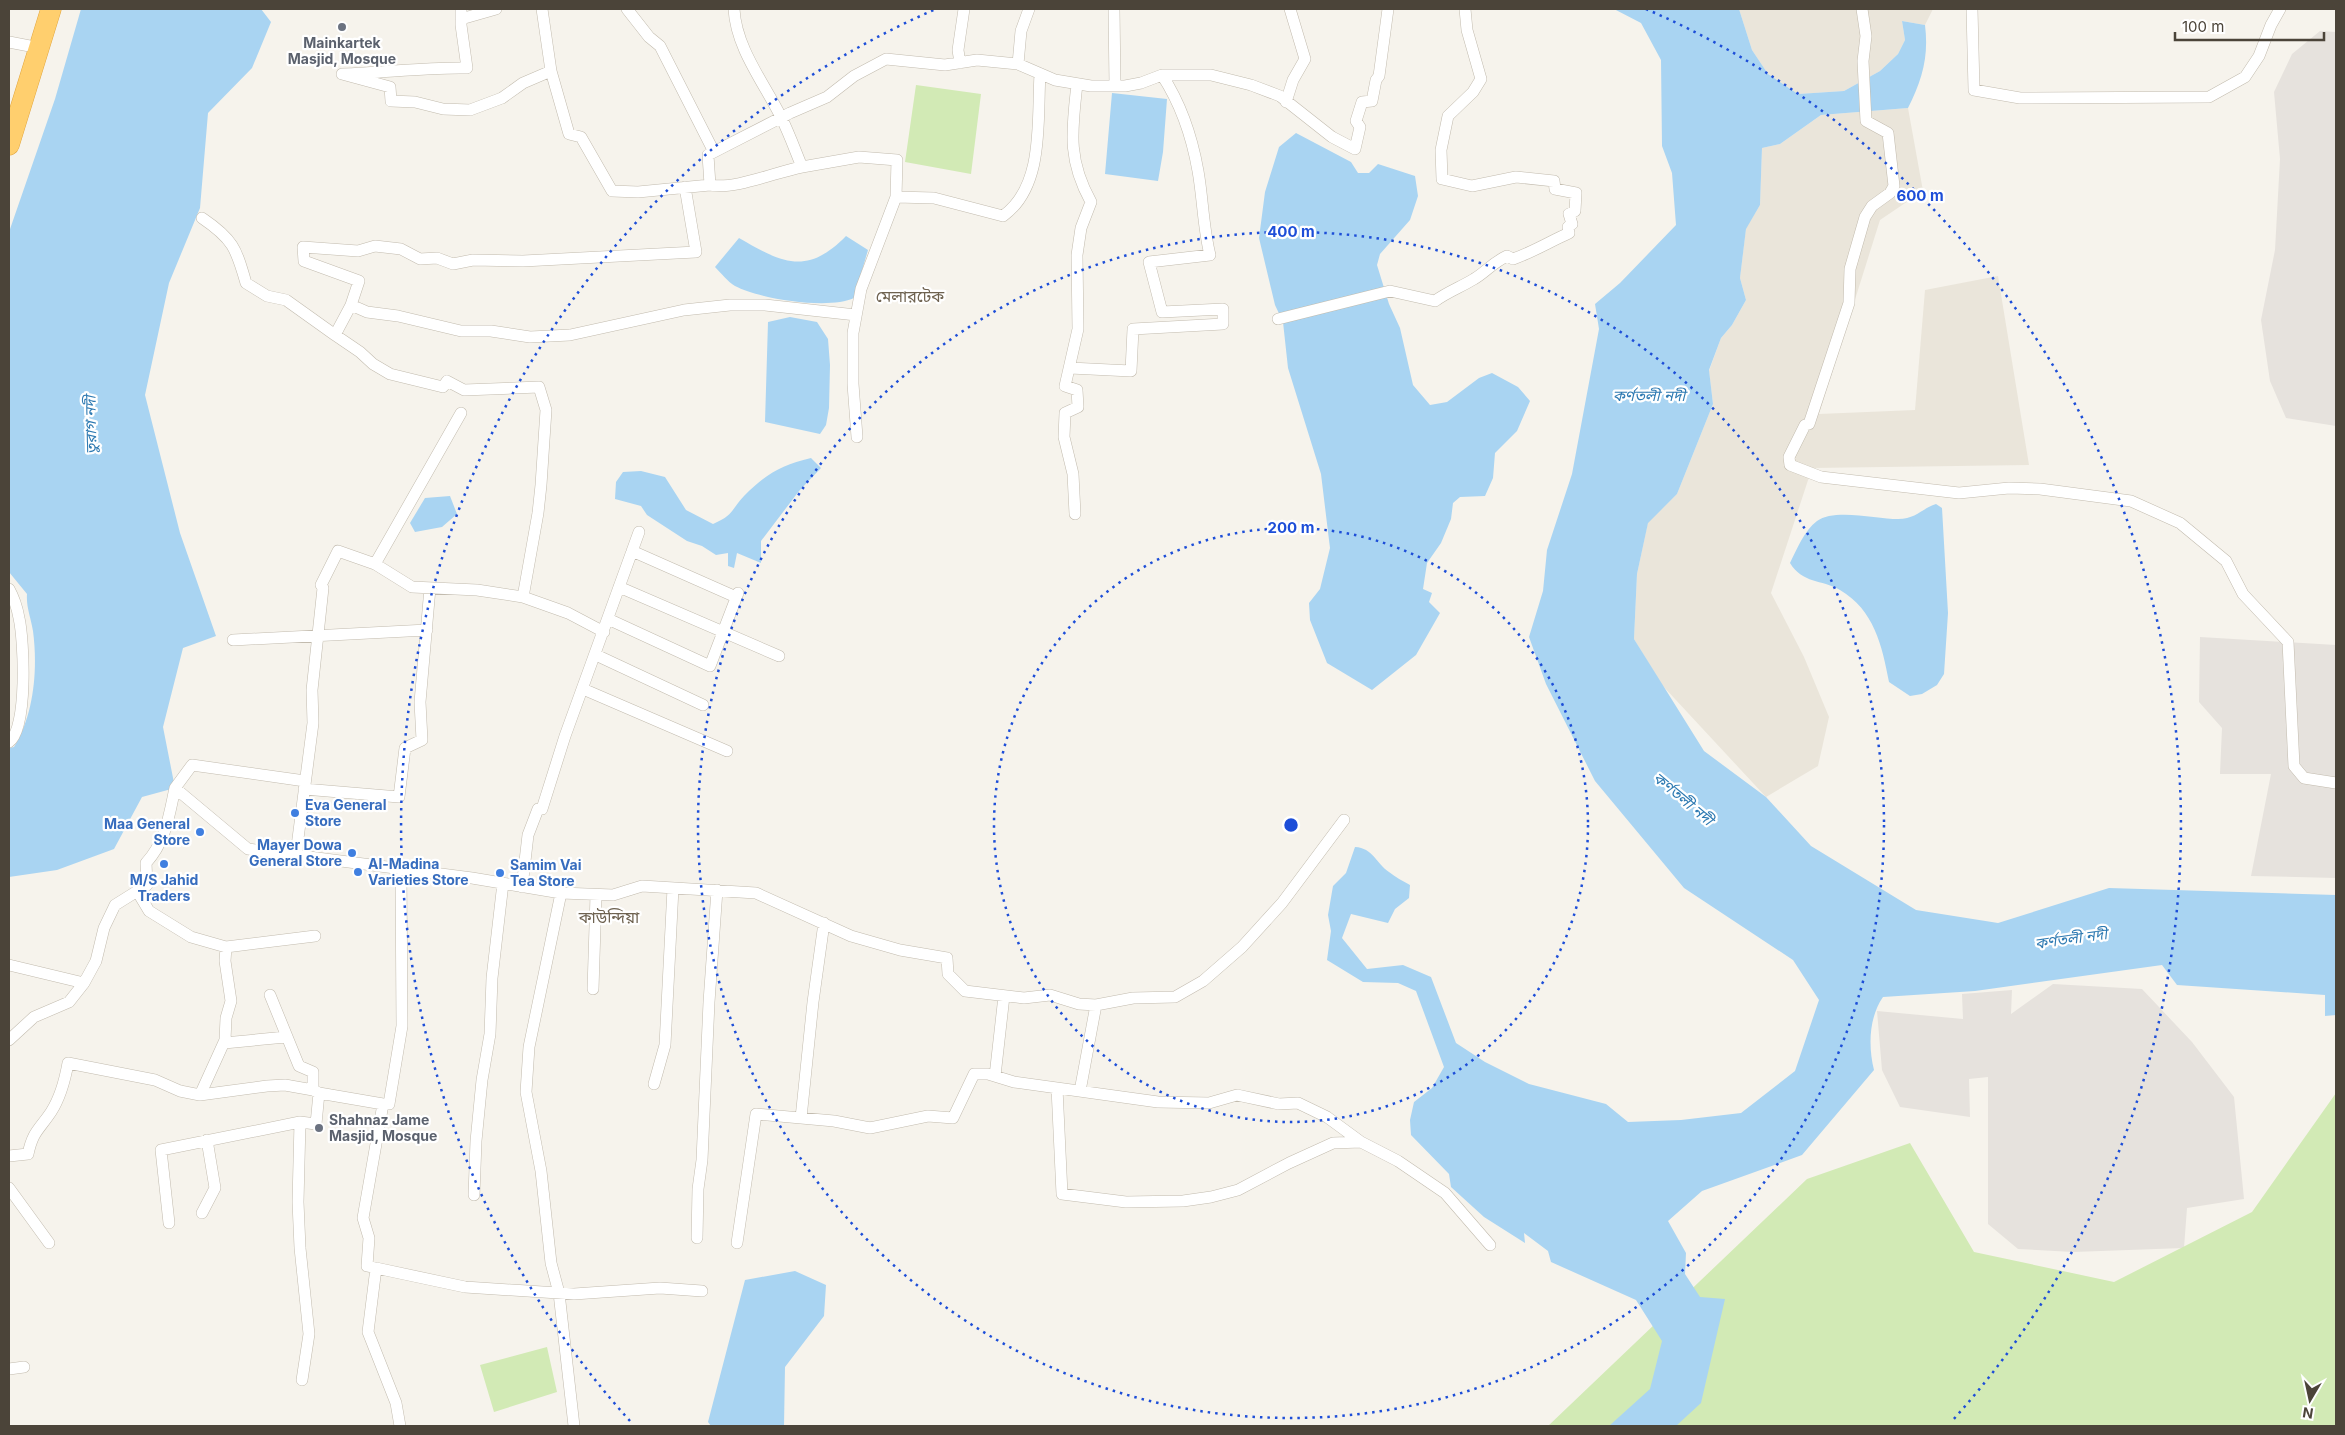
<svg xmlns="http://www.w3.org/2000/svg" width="2345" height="1435" viewBox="0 0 2345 1435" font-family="Inter,'Noto Sans Bengali',sans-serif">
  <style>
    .residential { fill: #eae5da }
    .industrial { fill: #e6e2dd }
    .green { fill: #d2eab5 }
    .water { fill: #a9d4f2 }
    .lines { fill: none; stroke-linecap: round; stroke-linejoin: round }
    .street-casing { stroke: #c2bbae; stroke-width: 12 }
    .highway-casing { stroke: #e0a43c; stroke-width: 21 }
    .street { stroke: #fff; stroke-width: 11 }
    .highway { stroke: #ffcf6e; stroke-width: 20 }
    .ring { fill: none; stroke: #1d4ed8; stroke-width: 2.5; stroke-dasharray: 2.5 5 }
    .worship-dot { fill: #6b7280; stroke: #fff; stroke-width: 2 }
    .shop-dot { fill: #3f7fe0; stroke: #fff; stroke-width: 2 }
    .labels { text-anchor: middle; stroke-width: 4.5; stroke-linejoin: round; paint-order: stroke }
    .worship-label { font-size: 14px; font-weight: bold; fill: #5b616d; stroke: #fff }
    .shop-label { font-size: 14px; font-weight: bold; fill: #366cbe; stroke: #fff; text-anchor: start }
    .water-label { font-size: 15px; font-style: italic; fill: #2e7ab2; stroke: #fff }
    .quarter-label { font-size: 16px; fill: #6e6250; stroke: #fff }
    .centre { fill: #1d4ed8; stroke: #fff; stroke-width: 2.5 }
    .ring-label { font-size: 15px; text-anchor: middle; font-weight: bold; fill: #1d4ed8; stroke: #fff; stroke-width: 4.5; stroke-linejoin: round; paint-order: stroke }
  </style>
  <rect width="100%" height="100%" fill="#f6f3ec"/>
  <!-- residential -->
  <path class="residential" d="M1739,9H1933L1925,25L1902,21L1905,40L1898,54L1880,71L1844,91L1798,94L1768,74L1752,50Z
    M1908,108L1923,191L1880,220L1819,414L1915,410L1925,290L1998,276L2029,465L1812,468L1771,593L1804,657L1829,717L1818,766L1766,797L1662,685L1634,639L1637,574L1648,522L1677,494L1713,404L1709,371L1721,338L1732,325L1746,300L1740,278L1746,228L1760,205L1762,148L1780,144L1821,115Z"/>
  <!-- industrial -->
  <path class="industrial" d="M2320,31L2336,32V426L2286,418L2270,381L2261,320L2275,250L2280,159L2274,92L2292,54Z
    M2200,637L2336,645V878L2251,876L2271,774H2220L2222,728L2199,702Z
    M2053,984L2142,989L2192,1042L2234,1097L2244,1199L2187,1208L2184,1248L2073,1252L2018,1249L1988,1224V1077L1969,1079L1970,1117L1900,1107L1882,1070L1877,1011L1963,1019L1962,994L2012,990L2011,1014Z"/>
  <!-- green -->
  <path class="green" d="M916,85L981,94L971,174L905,162Z
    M2336,1093V1426H1548L1807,1179L1910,1143L1974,1252L2114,1282L2252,1212Z
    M547,1347L557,1392L494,1412L480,1365Z"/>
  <!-- water -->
  <path class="water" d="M81,9H261L271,22L252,68L208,113L200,208L169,283L145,395L180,533L216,636L183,648L163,727L175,788L142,797L114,849L57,870L9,877V748L14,747C34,715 38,669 33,631C31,618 26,607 27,594L9,572V232L55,99Z
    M1614,9H1739L1752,50L1768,74L1798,94L1844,91L1880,71L1898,54L1905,40L1902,21L1925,25C1929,57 1922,80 1908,108L1821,115L1780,144L1762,148L1760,205L1746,229L1740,278L1746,300L1732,325L1721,338L1709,370L1713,404L1677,494L1648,523L1637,574L1634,639L1704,751L1766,797L1811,846L1916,910L1998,923L2109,888L2336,895V1015L2325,1016V995L2177,985L2162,965L1975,991L1883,997C1869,1017 1868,1046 1874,1070L1802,1155L1702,1191L1668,1221L1686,1253L1685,1274L1700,1297L1725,1299L1701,1403L1676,1426H1609L1650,1389L1662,1341L1636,1300L1551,1262L1548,1251L1524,1233L1525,1243L1484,1217L1451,1187L1449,1174L1411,1135L1410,1120L1414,1102L1432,1088L1444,1067L1416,991L1398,983L1363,982L1327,960L1331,931L1328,915L1333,886L1346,873L1355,847C1373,848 1376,863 1389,872C1395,877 1403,881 1410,885L1409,898L1395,909L1388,923L1351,914L1342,938L1367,969L1403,965L1431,977L1456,1043L1485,1062L1529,1084L1606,1104L1628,1122L1681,1120L1741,1113L1795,1071L1819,1000L1793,960L1684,888L1595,781L1546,684L1529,637L1543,591L1547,550L1572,474L1599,329L1595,304L1620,283L1676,225L1672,173L1662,146L1661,60L1641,23Z
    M1112,93L1167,99L1163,152L1158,181L1105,174Z
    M1296,133L1351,162L1358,173H1369L1378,164L1415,176L1418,196L1410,220L1380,254L1377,265L1389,304L1400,328L1413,385L1430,405L1447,402L1479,378L1492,373L1518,387L1530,401L1517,431L1495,453L1493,478L1485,496L1460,497L1453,503L1451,519L1441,543L1427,563L1423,589L1432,593L1429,602L1440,613L1416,655L1372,690L1327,663L1310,620L1309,603L1320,589L1330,548L1329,540L1321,474L1288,368L1283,322L1275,305L1259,238L1265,192L1279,147Z
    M846,236L868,250L854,298C829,310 760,299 735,286C728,282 721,273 715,267L739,238C782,263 807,276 846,236Z
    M790,317L817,322L828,339L830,365L829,408L826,425L820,434L765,422L768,322Z
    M811,458L821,468L799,491L761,541V563L737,553L734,568L728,566V553L716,555L702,546L687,541L647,515L641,506L615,499L616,482L623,472L641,471L665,477L686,510L713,524C734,515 730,511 744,496C766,474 781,465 811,458Z
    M450,496L457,514L442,527L415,532L410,523L425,498Z
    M1936,504L1942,508L1948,613L1944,674L1937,685L1922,694L1910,696L1889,682C1882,645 1874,610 1840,590C1821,579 1803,584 1790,563C1797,549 1804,531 1817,521C1834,508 1878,519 1898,519C1916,519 1921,509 1936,504Z
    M795,1271L826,1285L824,1316L785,1367L784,1426H711L708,1422L745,1280Z"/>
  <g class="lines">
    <defs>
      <path id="street" d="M461,9V25L467,68C425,67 384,73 342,74L390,87L391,101L415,102L443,109L470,110L502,98L523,83L551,71L569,134L581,137L612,191L638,192L710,185L708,155L790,113L827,97L854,76L886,59L945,65L977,60L1018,64L1055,80L1091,86H1125L1141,83L1162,75H1211L1251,85L1280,96L1332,137L1355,149L1360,127L1356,121L1362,102L1372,101L1376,80L1379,76L1388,9
        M542,9L551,71
        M627,9L649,37L660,46L714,152
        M1114,9L1115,86
        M1862,9L1866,36L1863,61L1866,121L1888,133L1894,186L1890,193L1872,206L1865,217L1850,269L1849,303L1809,424L1805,425L1789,457L1790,465L1821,477L1959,493L2009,488L2040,489L2131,501L2180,523L2226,561L2243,594L2288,642L2294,766L2304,778L2336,783
        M1972,9L1974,90L2020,98L2209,97L2245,77L2259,56L2271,25L2280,9
        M461,19L496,9
        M9,42L40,48
        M960,63L958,50L964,9
        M1018,64L1021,31L1029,9
        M1286,102L1293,80L1305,59L1290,9
        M802,167L859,157L897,160L896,197L861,289L853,333V384L857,437
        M710,185C734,190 776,172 802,167C795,150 789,133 781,117C764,83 736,48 734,9
        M896,197L934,198L1003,216C1045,186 1037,119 1040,74
        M202,218C233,239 236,248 246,283L267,296L286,300L335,335
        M351,305L367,312L398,316L461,331H491L530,337L570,335L684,310L730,305H765L856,315
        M1278,319L1390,291L1435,301C1447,292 1461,287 1474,279C1486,272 1492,263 1507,256L1513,259C1533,252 1549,242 1569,233L1568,227L1572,224L1569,214L1575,211L1576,193L1555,189L1554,181L1516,177L1472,186L1442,179L1441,150L1448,116L1473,92L1481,79L1467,30L1465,9
        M1070,368L1131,371L1133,329L1223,324V309L1162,312L1149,262L1210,255C1203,227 1203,199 1198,171C1192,137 1181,104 1162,75
        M1075,514L1073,474L1064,437L1065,413L1078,407L1077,390L1065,386L1078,329L1077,255L1081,228L1091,202C1067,159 1072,130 1077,84
        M632,551L736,597
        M375,564L461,413
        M619,587L779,656
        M9,589C14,598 17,607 19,618C24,640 28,729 9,742
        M523,597L538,513L541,485L546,410L539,387L464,390L447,381L443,387L390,374L373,364L360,352L335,335L351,305L359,281L304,261L303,247L358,251L375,246L401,249L420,259L437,258L453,264L473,260L523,261L696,252L685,187
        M608,619L710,666L738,593
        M233,640L427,630
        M596,655L703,705
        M583,689L727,751
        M175,788L192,765L305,781
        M304,789L399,797L405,748L422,740L420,702L430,588
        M296,854L313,723L312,690L323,588L321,585L338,551L375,564L412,587L477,590L523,597L568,613L604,632
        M522,887L528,835L538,809H542L565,736L639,532
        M137,891L149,911L191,937L226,947L315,936
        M561,893L529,1047L526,1092L541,1171L551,1263L559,1293L574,1426
        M9,965L84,983
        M593,989L596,895
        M270,995L299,1066L313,1072V1090L319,1093L383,1104L363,1218L369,1238L367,1266L376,1268L368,1332L396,1403L400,1426
        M9,1040L34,1017L69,1002L84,983L96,961L104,928L115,905L147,885L146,863C166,841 169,816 175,788L248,849L472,878L561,893L613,895L642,886L756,893L851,936L900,950L947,958L948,974L965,991L1024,998L1050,995L1079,1004L1096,1005L1133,998L1175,997L1203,981L1242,947L1282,903L1344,820
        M224,1043L286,1037
        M995,1076L1004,996
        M654,1084L665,1045L673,888
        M1057,1088L1062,1194L1126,1202L1183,1201L1211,1197L1238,1190L1289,1163L1333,1143L1361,1142
        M1080,1091L1096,1005
        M200,1095L225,1040L226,1018L231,1001L225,961L226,947
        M383,1104H389L402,1026L401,869
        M801,1118L813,1002L824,923
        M9,1156L28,1154C33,1131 39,1130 51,1112C60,1098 65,1080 68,1063L155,1080L180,1091L200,1095L267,1086L285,1085L313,1090
        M9,1188L49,1243
        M474,1195L476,1141L482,1080L490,1034L492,978L503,883
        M202,1213L215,1188L207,1140
        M169,1223L161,1150L300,1122
        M697,1238L698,1189L702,1160L709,1002L717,890
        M737,1243L756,1114L834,1121L870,1128L928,1116L953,1118L974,1074H988L1014,1082L1158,1102L1209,1103L1237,1095L1279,1104L1298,1103L1327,1117L1361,1142L1398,1161L1445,1193L1490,1245
        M376,1268L465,1287L574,1294L660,1288L702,1291
        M9,1369L24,1367
        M302,1380L309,1334L300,1248L298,1202L300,1122L316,1124L319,1093"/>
      <path id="highway" d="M9,145L51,9"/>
    </defs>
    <!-- street casing -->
    <use href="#street" class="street-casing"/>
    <!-- highway casing -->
    <use href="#highway" class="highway-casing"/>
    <!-- street -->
    <use href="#street" class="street"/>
    <!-- highway -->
    <use href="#highway" class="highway"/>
  </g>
  <!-- distance rings -->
  <g class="ring">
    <circle cx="1291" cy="825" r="297"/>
    <circle cx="1291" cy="825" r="593"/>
    <path d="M630 1421A890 890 0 0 1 936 9M1646 9A890 890 0 0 1 1952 1421"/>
  </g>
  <!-- markers -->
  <g class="worship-dot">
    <circle cx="342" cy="27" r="5"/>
    <circle cx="319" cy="1128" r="5"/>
  </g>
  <g class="shop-dot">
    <circle cx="295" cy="813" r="5"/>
    <circle cx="200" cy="832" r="5"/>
    <circle cx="352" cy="853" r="5"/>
    <circle cx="164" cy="864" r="5"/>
    <circle cx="358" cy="872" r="5"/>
    <circle cx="500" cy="873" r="5"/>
  </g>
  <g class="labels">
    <!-- worship labels -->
    <g class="worship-label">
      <text x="342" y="48">Mainkartek<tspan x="342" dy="16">Masjid, Mosque</tspan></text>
      <text x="329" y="1125" text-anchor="start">Shahnaz Jame<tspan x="329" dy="16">Masjid, Mosque</tspan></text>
    </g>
    <!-- shop labels -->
    <g class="shop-label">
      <text x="305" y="810">Eva General<tspan x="305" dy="16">Store</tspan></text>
      <text x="190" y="829" text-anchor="end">Maa General<tspan x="190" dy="16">Store</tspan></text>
      <text x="342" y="850" text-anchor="end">Mayer Dowa<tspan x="342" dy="16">General Store</tspan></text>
      <text x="368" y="869">Al-Madina<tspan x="368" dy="16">Varieties Store</tspan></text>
      <text x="510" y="870">Samim Vai<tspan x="510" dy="16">Tea Store</tspan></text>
      <text x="164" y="885" text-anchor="middle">M/S Jahid<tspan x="164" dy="16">Traders</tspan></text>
    </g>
    <!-- water labels -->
    <g class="water-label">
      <text x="1649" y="401">কর্ণতলী নদী</text>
      <text transform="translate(91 425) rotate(-91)" y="5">তুরাগ নদী</text>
      <text transform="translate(1683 799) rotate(40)" y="5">কর্ণতলী নদী</text>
      <text transform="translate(2071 939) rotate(-8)" y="5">কর্ণতলী নদী</text>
    </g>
    <!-- quarter labels -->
    <g class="quarter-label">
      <text x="910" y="302">মেলারটেক</text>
      <text x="609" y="923">কাউন্দিয়া</text>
    </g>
  </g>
  <circle cx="1291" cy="825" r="8" class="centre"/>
  <g class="ring-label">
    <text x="1920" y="201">600 m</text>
    <text x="1291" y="237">400 m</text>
    <text x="1291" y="533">200 m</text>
  </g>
  <!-- border -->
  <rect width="2345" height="1435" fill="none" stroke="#4b4439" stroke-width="20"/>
  <!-- north arrow -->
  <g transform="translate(2310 1400) rotate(189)" stroke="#ffffff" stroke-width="4" paint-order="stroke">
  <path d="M0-4L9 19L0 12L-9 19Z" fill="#4b4439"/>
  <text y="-8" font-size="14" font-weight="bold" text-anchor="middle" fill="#4b4439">N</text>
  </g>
  <!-- scale -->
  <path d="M2175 32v8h149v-8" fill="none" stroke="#4b4439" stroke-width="2.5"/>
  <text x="2182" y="32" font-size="15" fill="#4b4439" stroke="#ffffff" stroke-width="4" paint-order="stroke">100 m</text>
</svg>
